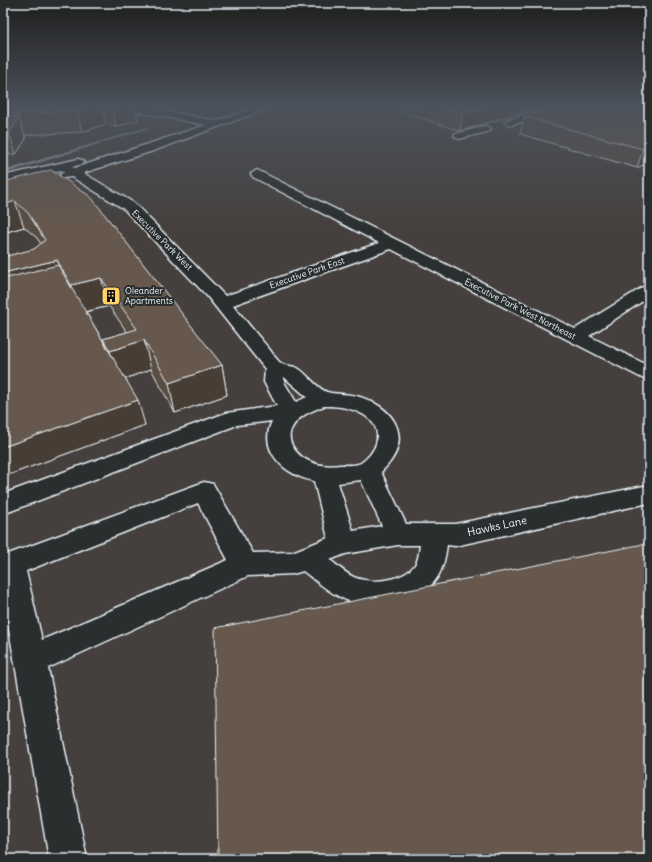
<svg xmlns="http://www.w3.org/2000/svg" width="652" height="862" viewBox="0 0 652 862" font-family="Delius,sans-serif">
  <style>
    .built { fill: #44403c }
    .lines { fill: none; stroke-linecap: round; stroke-linejoin: round }
    .stream { fill: #889ba4; fill-rule: evenodd }
    .minor-casing { stroke: #e8f1f8; stroke-width: 3 }
    .minor { fill: #2a2d2e; fill-rule: evenodd }
    .wall { fill: #584d42; stroke: #e8f1f8; fill-rule: evenodd }
    .shaded-wall { fill: #473e36; stroke: #e8f1f8 }
    .building { fill: #66594d; stroke: #e8f1f8 }
    .labels { text-anchor: middle; stroke-width: 4; stroke-linejoin: round; paint-order: stroke }
    .far-street-label { font-size: 9px; fill: #e8f1f8; stroke: #2a2d2e }
    .far-poi-label { font-size: 9px; fill: #e8f1f8; stroke: #2a2d2e; text-anchor: start }
    .street-label { font-size: 11px; fill: #e8f1f8; stroke: #2a2d2e }
  </style>
  <rect width="100%" height="100%" fill="#363634"/>
  <filter id="ink" filterUnits="userSpaceOnUse"><feTurbulence type="fractalNoise" baseFrequency=".025" numOctaves="2"/><feDisplacementMap in="SourceGraphic" scale="8" xChannelSelector="R" yChannelSelector="G"/><feConvolveMatrix kernelMatrix="1 2 1 2 8 2 1 2 1" color-interpolation-filters="sRGB"/></filter>
  <g filter="url(#ink)">
    <!-- built -->
    <path class="built" d="M3,106H112L197,127L261,106H649V859H3Z"/>
    <g class="lines">
      <!-- stream -->
      <path class="stream" d="M214,106H219L205,112L202,111Z
        M147,127L150,128L3,174V171Z"/>
      <defs>
        <path id="minor" d="M120,106H139L217,121L260,106H274L153,151L83,173L134,203L225,296L379,243L253,177L251,174L257,170L575,329L643,287L649,285V297L589,336L649,366V380L642,378L391,249L233,305C245,320 257,335 270,350C273,354 277,361 282,364C287,367 294,365 299,369C307,374 319,390 327,392C338,395 348,393 360,397C399,410 413,442 381,472L406,524H455L649,485V503L455,546L447,545C445,559 442,575 431,585C413,603 376,609 352,602C333,596 319,583 303,571L293,574L248,576L48,668L87,859H49L3,595V556L204,482L213,484L253,553L292,552L328,538L314,481C285,475 258,451 272,421L237,425L3,514V494L226,413L277,406L264,382L265,369L207,296L124,209L72,177L62,178L60,175L64,172L61,170L3,184V176L78,159L82,160L84,162L82,164L72,167L75,168L206,125L125,109ZM284,377L307,397L296,402L284,382ZM324,406C346,405 384,414 376,444C374,451 367,459 361,463C355,466 346,465 340,465C326,467 313,465 302,457C295,452 288,442 290,433C295,417 309,412 324,406ZM361,480L382,526L353,531L338,483ZM198,503L228,560L42,640L26,571ZM398,545H420C419,551 419,558 416,563C406,581 373,584 356,578C347,575 338,566 330,560L345,554Z
          M545,109L550,112L548,114L510,125L505,122L507,120Z
          M486,126L491,129L490,131L459,139L454,136L455,134Z"/>
      </defs>
      <!-- minor casing -->
      <use href="#minor" class="minor-casing"/>
      <!-- minor -->
      <use href="#minor" class="minor"/>
    </g>
    <!-- wall -->
    <path class="wall" d="M3,106H135L138,120L116,127L106,124L82,132L25,135L26,139L16,154L3,155Z
      M403,106H543L460,131L403,112Z
      M649,106V162L637,168L520,134L524,117Z
      M3,182L222,365L227,395L175,413L151,369L125,379L145,425L3,477V273L41,244L37,238L24,227L3,233ZM109,306L127,332L103,339L105,344L86,312Z"/>
    <!-- shaded-wall -->
    <path class="shaded-wall" d="M96,106H102L106,124L82,132L77,111Z
      M115,106H135L138,120L116,127L112,107Z
      M491,106H543L460,131L462,114Z
      M17,114L19,119V118L26,139L16,154L9,133L14,118Z
      M649,147V162L637,168L643,149Z
      M15,201L24,227L3,233V205Z
      M57,260L66,288L3,304V273Z
      M101,278L109,306L80,313L71,285Z
      M144,340L151,369L119,381L110,351Z
      M222,365L227,395L175,413L169,383Z
      M138,400L145,425L3,477V447Z"/>
    <!-- building -->
    <path class="building" d="M3,106H96L77,111L17,114L14,118H19L9,133H3Z
      M436,106H491L462,114Z
      M559,106H649V147L643,149L524,117Z
      M51,170L91,197L222,365L169,383L144,340L110,351L103,339L137,329L101,278L71,285L57,260L3,273V257L34,249L45,240L28,213L15,201L3,205V182Z
      M58,265L138,400L3,447V279Z
      M649,543V859H218L215,628Z"/>
  </g>
  <!-- sky -->
  <linearGradient id="sky" x2="0" y2="1"><stop stop-color="#1e1e1d"/><stop offset="0.47" stop-color="#4c525c"/><stop offset="1" stop-color="#4c525c" stop-opacity="0"/></linearGradient>
  <rect width="652" height="227" fill="url(#sky)"/>
  <!-- icons -->
  <defs>
    <symbol id="building-square" viewBox="-11 -11 22 22"><rect x="-9" y="-9" width="18" height="18" rx="4" fill="#ffd166" stroke="#2a2d2e"/><path d="M-4-6H4V6H1V3H-1V6H-4ZM-2.5-4.3h1.7v1.8h-1.7ZM.8-4.3h1.7v1.8H.8ZM-2.5-1h1.7V.8h-1.7ZM.8-1h1.7V.8H.8Z" fill="#111"/></symbol>
  </defs>
  <g fill-rule="evenodd">
    <use href="#building-square" x="100" y="285" width="22" height="22"/>
  </g>
  <g class="labels">
    <!-- far-street labels -->
    <g class="far-street-label">
      <text transform="translate(162 240) rotate(45)" y="3">Executive Park West</text>
      <text transform="translate(307 273) rotate(-19)" y="3">Executive Park East</text>
      <text transform="translate(520 309) rotate(27)" y="3">Executive Park West Northeast</text>
    </g>
    <!-- far-poi labels -->
    <g class="far-poi-label">
      <text x="125" y="294">Oleander<tspan x="125" dy="10">Apartments</tspan></text>
    </g>
    <!-- street labels -->
    <g class="street-label">
      <text transform="translate(497 526) rotate(-12)" y="4">Hawks Lane</text>
    </g>
  </g>
  <!-- margin -->
  <rect width="652" height="862" fill="none" stroke="#2a2d2e" stroke-width="16"/>
  <rect x="8" y="8" width="636" height="846" fill="none" stroke="#e8f1f8" stroke-width="1.5" filter="url(#ink)"/>
</svg>
